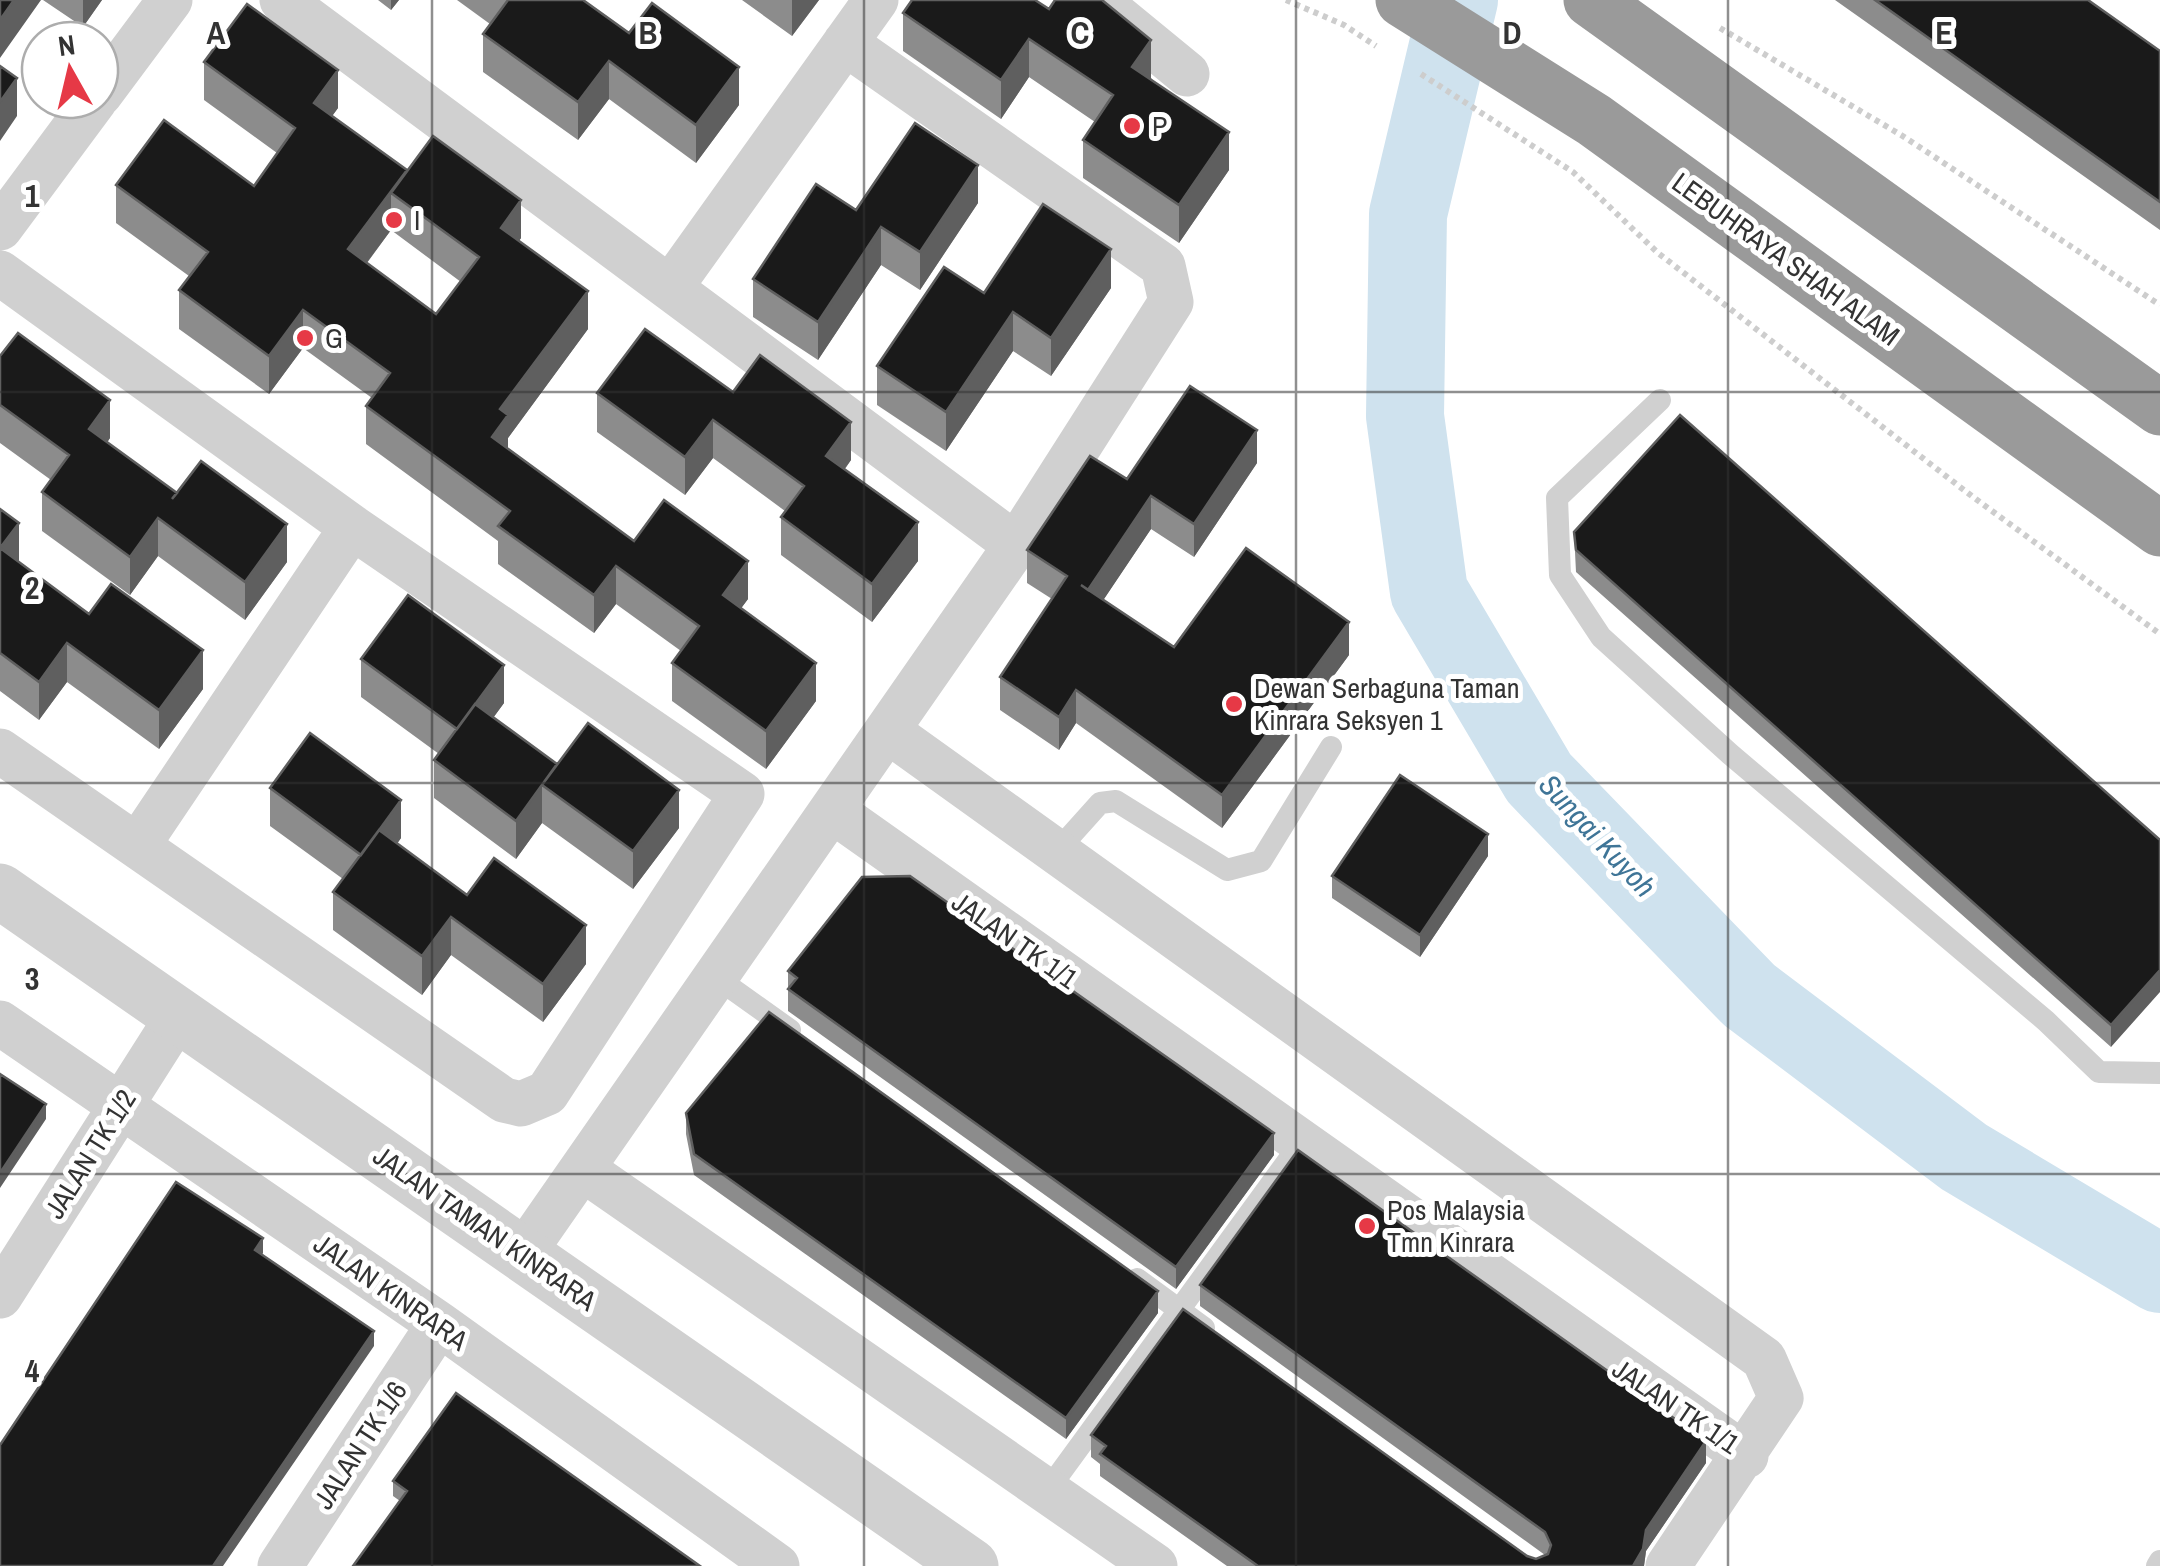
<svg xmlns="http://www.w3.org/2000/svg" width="2160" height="1566" viewBox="0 0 2160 1566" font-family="'Archivo Narrow',sans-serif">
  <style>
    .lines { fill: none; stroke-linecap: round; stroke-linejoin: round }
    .river { stroke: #cfe2ee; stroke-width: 78 }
    .path { stroke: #cdcdcd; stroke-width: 6; stroke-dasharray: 5 5; stroke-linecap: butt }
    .service { stroke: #d0d0d0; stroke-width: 22 }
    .minor { stroke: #d0d0d0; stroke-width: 45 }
    .tertiary { stroke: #d0d0d0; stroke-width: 55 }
    .motorway { stroke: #9a9a9a; stroke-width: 55 }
    .wall { fill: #8c8c8c; fill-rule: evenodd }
    .shaded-wall { fill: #5f5f5f }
    .building { fill: #1a1a1a; stroke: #5f5f5f; stroke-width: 2.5 }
    .grid { fill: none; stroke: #333; stroke-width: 2.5; stroke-opacity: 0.55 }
    .poi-dot { fill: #e63946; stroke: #fff; stroke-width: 4 }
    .labels { text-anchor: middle; stroke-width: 10; stroke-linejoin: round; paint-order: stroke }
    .poi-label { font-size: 28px; fill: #333; stroke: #fff; text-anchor: start }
    .street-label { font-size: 28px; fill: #333; stroke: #fff }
    .water-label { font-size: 30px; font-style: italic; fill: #3f7597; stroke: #fff }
    .grid-label { font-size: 32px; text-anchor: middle; font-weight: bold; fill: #333; stroke: #fff; stroke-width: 10; stroke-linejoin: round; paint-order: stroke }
  </style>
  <rect width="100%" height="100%" fill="#fff"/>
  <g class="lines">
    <!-- river -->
    <path class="river" d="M1459,0L1408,214L1405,416L1429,592L1539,778L1749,995L1964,1157L2160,1274"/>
    <!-- path -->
    <path class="path" d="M1286,0L1344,25L1376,46
      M1720,28L1901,135L2160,305
      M1421,74L1573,172L1658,253L1973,497L2160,634"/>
    <!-- service -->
    <path class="service" d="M1660,400L1557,498L1560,575L1601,637L1730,754L2046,1021L2099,1072L2160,1073
      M1056,852L1100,803L1116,801L1227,870L1261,861L1331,747
      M717,978L790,1030
      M1137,1279L1204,1328
      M1047,1491L1301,1143
      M2157,1566L2160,1561"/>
    <!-- minor -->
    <path class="minor" d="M282,0L1016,545
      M1097,0L1187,74
      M100,94L170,0
      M0,228L95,100
      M0,273L352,527L742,794L547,1093L521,1104L504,1100L0,751
      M670,288L876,0
      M888,731L1764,1359L1781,1398L1668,1566
      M833,811L1746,1456
      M138,845L352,527
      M0,1023L439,1324L777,1566
      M584,1170L1155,1566
      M522,1255L1016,545L1171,302L1163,266L845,43
      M0,1296L180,1013
      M280,1566L439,1324"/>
    <!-- tertiary -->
    <path class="tertiary" d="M0,891L971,1566"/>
    <!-- motorway -->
    <path class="motorway" d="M1403,0L1594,120L2160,529
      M1591,0L2160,408"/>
  </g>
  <!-- wall -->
  <path class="wall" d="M43,0H102L83,27Z
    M378,0H399L391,10Z
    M457,0H583L629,33L739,105L696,163L609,99L578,140L483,72V34L490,24Z
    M742,0H819L792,36Z
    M1835,0H2088L2160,51V230Z
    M1049,9L1151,78L1229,170L1179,243L1083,178V140L1095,122L1029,77L1001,119L903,51V13Z
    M204,62L338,108L332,116L407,171L521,238L519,241L588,329L508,438V448L634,541L748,599L741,608L816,701L766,769L672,701V663L681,651L616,604L594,633L498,564V541L366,444V406L372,398L303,348L269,394L179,329V290L189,276L116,223V185L254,186L277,153L204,100ZM391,230L461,282L436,314L367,263Z
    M978,203L920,290L881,265L818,360L753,317V279L856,210Z
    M1111,288L1051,376L1013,351L946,451L877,405V366L984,293Z
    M0,356L110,438L107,443L177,493L287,562L245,620L158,556L130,595L42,531V492L51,480L0,443Z
    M733,392L851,460L845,469L918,561L872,622L781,555V517L785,511L713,458L685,495L597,432V393Z
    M1257,463L1194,557L1151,529L1103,600L1174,647L1349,655L1222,828L1076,723L1059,750L1000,710V677L1052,599L1027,583V550L1127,479Z
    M0,509L19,562L89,614L203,689L159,749L67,682L39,720L0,691Z
    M1574,532L2160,840L2111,1047L1576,572Z
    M361,659L504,703L493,718L557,764L679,828L633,889L542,823L516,859L434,798V760L439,754L361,697Z
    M270,788L401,838L397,844L467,895L586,964L543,1022L451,955L422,995L333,930V892L343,879L270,826Z
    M1488,856L1420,957L1332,898V876Z
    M788,971L1274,1155L1176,1289L788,1011Z
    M686,1113L1158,1313L1066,1439L694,1175L686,1134Z
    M1200,1285L1706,1463L1646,1551L1644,1566H1227L1100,1476V1464L1091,1457V1435L1536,1559L1545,1555L1200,1306Z
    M393,1481L700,1566L400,1501L393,1496Z"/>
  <!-- shaded-wall -->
  <path class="shaded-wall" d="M14,0H41L0,58V20Z
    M83,0H102L83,27Z
    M391,0H399L391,10Z
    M792,0H819L792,36Z
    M1029,39V77L1001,119V80Z
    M1151,40V78L1132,105V67Z
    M609,61V99L578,140V102Z
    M739,67V105L696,163V125Z
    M338,70V108L314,141V103Z
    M17,78V116L0,141V102Z
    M1229,132V170L1179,243V205Z
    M978,165V203L920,290V252Z
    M391,193V230L348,288V249Z
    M521,200V238L501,266V228Z
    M881,227V265L818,360V322Z
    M1111,249V288L1051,376V338Z
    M588,291V329L508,438V453L492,437L500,409Z
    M303,310V348L269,394V356Z
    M1013,312V351L946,451V412Z
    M110,400V438L89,467V429Z
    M713,420V458L685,495V457Z
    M851,422V460L826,494V456Z
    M1257,430V463L1194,557V524Z
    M1151,496V529L1088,623V590Z
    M158,518V556L130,595V557Z
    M918,522V561L872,622V584Z
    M19,523V561L0,548Z
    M287,524V562L245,620V582Z
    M748,561V599L723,633V595Z
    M616,566V604L594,633V595Z
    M1349,622V655L1222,828V795Z
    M67,643V682L39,720V682Z
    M203,650V689L159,749V710Z
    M816,663V701L766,769V731Z
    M504,665V703L457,767V729Z
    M1076,690V723L1059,750V717Z
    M542,785V823L516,859V821Z
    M679,790V828L633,889V851Z
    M401,800V838L361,893V855Z
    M1488,834V856L1420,957V935Z
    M451,917V955L422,995V956Z
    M586,925V964L543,1022V984Z
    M2160,970V992L2111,1047V1025Z
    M46,1104V1119L0,1188V1173Z
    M1274,1133V1155L1176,1289V1267Z
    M263,1238V1253L255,1265V1250Z
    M1158,1291V1313L1066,1439V1418Z
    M374,1331V1346L223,1566H213Z
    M1706,1441V1463L1646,1551L1644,1566H1633L1646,1530Z"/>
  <!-- building -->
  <path class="building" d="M0,0H14L0,20Z
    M508,0H583L629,33L652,3L739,67L696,125L609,61L578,102L483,34Z
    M912,0H1035L1049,9L1055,0H1102L1151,40L1132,67L1229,132L1179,205L1083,140L1113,95L1029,39L1001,80L903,13Z
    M1875,0H2088L2160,51V202Z
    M247,4L338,70L314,103L407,170L348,249L436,314L479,257L391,193L433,136L521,200L501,228L588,291L500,409L508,415L492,437L634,541L664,500L748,561L723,595L816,663L766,731L672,663L699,626L616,566L594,595L498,526L510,511L366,406L390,373L303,310L269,356L179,290L208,252L116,185L164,120L254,186L295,128L204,62Z
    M0,66L17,78L0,102Z
    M915,123L978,165L920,252L881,227L818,322L753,279L816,184L856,210Z
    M1043,204L1111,249L1051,338L1013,312L946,412L877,366L944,267L984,293Z
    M645,329L733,392L760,355L851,422L826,456L918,522L872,584L781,517L804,486L713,420L685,457L597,393Z
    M18,333L110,400L89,429L177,493L172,499L201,461L287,524L245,582L158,518L130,557L42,492L69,455L0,405V356Z
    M1190,386L1257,430L1194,524L1151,496L1088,590L1081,585L1174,647L1246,548L1349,622L1222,795L1076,690L1059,717L1000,677L1067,576L1027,550L1090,456L1127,479Z
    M1680,415L2160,840V970L2111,1025L1576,550L1574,532Z
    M0,509L19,523L0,548Z
    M0,548L89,614L111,584L203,650L159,710L67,643L39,682L0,653Z
    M408,595L504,665L457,729L361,659Z
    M475,704L557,764L516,821L434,760Z
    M588,723L679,790L633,851L542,785Z
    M310,733L401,800L361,855L270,788Z
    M1400,775L1488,834L1420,935L1332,876Z
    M379,830L467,895L494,858L586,925L543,984L451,917L422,956L333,892Z
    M910,876L1274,1133L1176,1267L788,989L797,978L788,971L862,877Z
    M769,1012L1158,1291L1066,1418L694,1154L686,1113Z
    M0,1074L46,1104L0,1173Z
    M1298,1150L1706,1441L1646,1530L1643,1549L1633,1566H1258L1100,1454L1106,1446L1091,1435L1183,1309L1527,1556L1536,1559L1548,1554L1551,1545L1545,1532L1200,1285Z
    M176,1182L263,1238L255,1250L374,1331L213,1566H0V1445Z
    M456,1393L700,1566H353L407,1491L393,1481Z"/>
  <!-- grid -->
  <path class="grid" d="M432,0V1566M864,0V1566M1296,0V1566M1728,0V1566M0,392H2160M0,783H2160M0,1174H2160"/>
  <!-- markers -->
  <g class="poi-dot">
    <circle cx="1132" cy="126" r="10"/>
    <circle cx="394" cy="220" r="10"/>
    <circle cx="305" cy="338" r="10"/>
    <circle cx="1234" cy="704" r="10"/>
    <circle cx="1367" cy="1226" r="10"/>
  </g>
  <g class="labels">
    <!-- poi labels -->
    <g class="poi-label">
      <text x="1152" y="136">P</text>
      <text x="414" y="230">I</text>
      <text x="325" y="348">G</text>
      <text x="1254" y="698">Dewan Serbaguna Taman<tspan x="1254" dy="32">Kinrara Seksyen 1</tspan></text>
      <text x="1387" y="1220">Pos Malaysia<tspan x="1387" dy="32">Tmn Kinrara</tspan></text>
    </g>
    <!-- street labels -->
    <g class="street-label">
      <text transform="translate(1786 259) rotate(36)" y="10">LEBUHRAYA SHAH ALAM</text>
      <text transform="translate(1015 940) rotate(35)" y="10">JALAN TK 1/1</text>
      <text transform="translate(90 1154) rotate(-58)" y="10">JALAN TK 1/2</text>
      <text transform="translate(485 1228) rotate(35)" y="10">JALAN TAMAN KINRARA</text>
      <text transform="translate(391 1292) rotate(35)" y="10">JALAN KINRARA</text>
      <text transform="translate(1676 1406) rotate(34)" y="10">JALAN TK 1/1</text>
      <text transform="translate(360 1445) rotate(-57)" y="10">JALAN TK 1/6</text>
    </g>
    <!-- water labels -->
    <g class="water-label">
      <text transform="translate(1597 836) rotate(47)" y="10">Sungai Kuyoh</text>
    </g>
  </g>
  <g class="grid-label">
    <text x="216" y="44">A</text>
    <text x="648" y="44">B</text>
    <text x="1080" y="44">C</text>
    <text x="1512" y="44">D</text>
    <text x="1944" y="44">E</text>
    <text x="32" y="207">1</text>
    <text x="32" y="599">2</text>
    <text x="32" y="990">3</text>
    <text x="32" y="1382">4</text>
  </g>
  <!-- north arrow -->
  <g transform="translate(70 70) rotate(352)"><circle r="48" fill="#ffffff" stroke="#adadad" stroke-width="2.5"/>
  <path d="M0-8L18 38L0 25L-18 38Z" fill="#e63946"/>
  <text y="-15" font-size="28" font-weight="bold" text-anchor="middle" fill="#333333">N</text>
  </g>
</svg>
